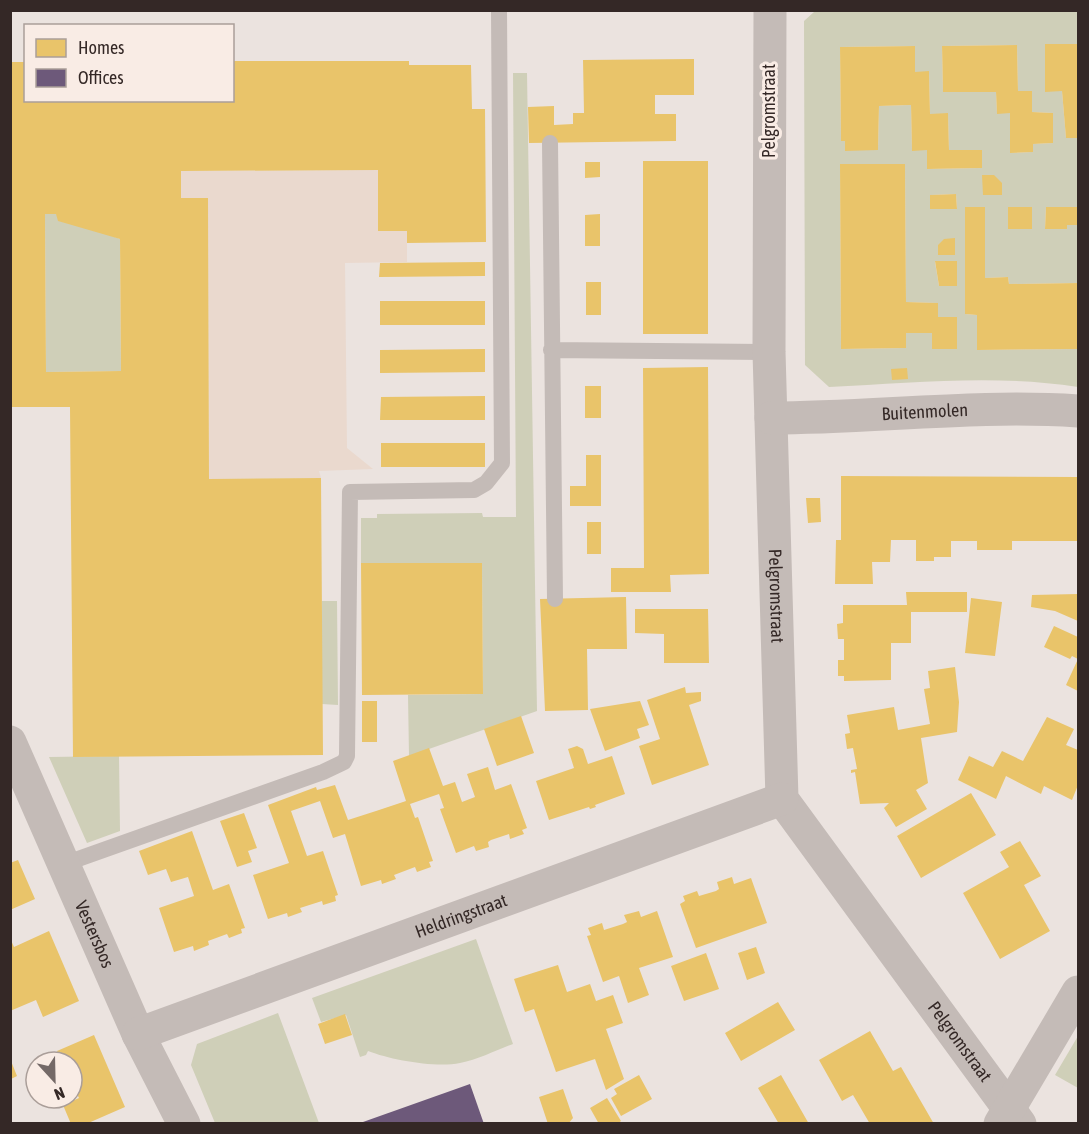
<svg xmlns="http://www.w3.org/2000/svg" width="1089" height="1134" viewBox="0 0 1089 1134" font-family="'Asap Condensed',sans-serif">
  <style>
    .green { fill: #cfcfb8; fill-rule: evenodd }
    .plaza { fill: #ead9ce }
    .homes { fill: #e9c46a; fill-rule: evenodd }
    .offices { fill: #6d597a }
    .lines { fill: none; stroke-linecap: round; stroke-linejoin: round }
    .service { stroke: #c4bbb7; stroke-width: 16 }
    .minor { stroke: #c4bbb7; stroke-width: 33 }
    .tertiary { stroke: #c4bbb7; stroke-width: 33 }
    .labels { text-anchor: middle; stroke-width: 6; stroke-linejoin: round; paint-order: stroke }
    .street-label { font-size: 18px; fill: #342826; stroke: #f9ece5 }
  </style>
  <rect width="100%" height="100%" fill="#ebe3df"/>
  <!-- green -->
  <path class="green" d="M814,12H1078V44L1045,45V91H1062L1066,138H1078V207H1046L1045,228L1067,229V225H1078V283L1009,284L1008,277L985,278V207H965V314L977,315V350L1078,349V387C996,374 912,383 829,387L805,365L804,21ZM1017,45L1018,91L1032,112L1053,113V143L1033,144L1032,152L1010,153V113H997L996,92H943L942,46ZM914,46L915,72H929L930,114H948L949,150H981L982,168L927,169V150H912L911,105L879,106L878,150H845V141L841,140L840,47ZM840,164H905L906,302L937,303L938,317H957V349H932V333H906V348L841,349ZM956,194L957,209H930L931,195ZM1008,207H1032V229H1009ZM957,261V285L939,286L935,262Z
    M513,73H527L537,711L409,756L408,695L483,694L482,563H361V518H377V514L482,513L483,517H516Z
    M45,214H56L120,239L121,371L46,372Z
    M322,601H337L338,705L322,704Z
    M119,756L120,831L87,843L49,757Z
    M476,939L513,1044C496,1050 478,1060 460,1063C436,1068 391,1060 368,1051L366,1055L360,1057L346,1015L321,1022L312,998Z
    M278,1013L319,1123H215L191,1065L197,1044Z
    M1078,1036V1088L1055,1075Z"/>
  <!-- plaza -->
  <path class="plaza" d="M378,170V231H407V262L345,263L347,448L373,469L319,471L321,478L209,479L208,198H181V171Z"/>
  <!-- homes -->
  <path class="homes" d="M1045,44H1078V138H1066L1062,91L1045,92Z
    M1017,45L1018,91H1032V112L1053,113V143L1033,144V152L1010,153V113L997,114L996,92H943L942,46Z
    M915,46V72L929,71L930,114L948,113L949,150H982V168L927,169V150L912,151L911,105L879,106L878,150L845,151V141H841L840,47Z
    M694,59V95H655V114H676V141L529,143L528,107L554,106V125L573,124V113H584L583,60Z
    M232,61H409V65H471L472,109H485L486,242L407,243V231H378V170L181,171V198H208L209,479L321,478L323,755L73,757L70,407H10V62H26V100H232ZM45,214H56L58,221L120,239L121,371L46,372Z
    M643,161H708V334H643Z
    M585,162H600V177L585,178Z
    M840,164H905L906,302L938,303V317H957V349H932V333H906V348L841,349Z
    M982,175H994L1002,183V195H983Z
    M956,194L957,209H930V195Z
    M965,207H985V278L1008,277L1009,284L1078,283V349L977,350V315L965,314Z
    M1008,207H1032V229H1008Z
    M1046,207H1078V225H1067V229H1045Z
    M600,214V246H585V215Z
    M955,238V255H938V245L944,239Z
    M935,261H957V286H939Z
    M485,262V276L379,277L380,263Z
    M586,282H601V315H586Z
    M380,301H485V325H380Z
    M485,349V372L380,373V350Z
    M708,367L709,574L670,575L671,592H611V568H644L643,368Z
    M907,368L908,379L892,380L891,369Z
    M585,386H601V418H585Z
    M485,396V420H380L381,397Z
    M381,443H485V467H381Z
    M586,455H601V506H570V486H586Z
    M841,476L1078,477V541H1012V550H977V541H951V557H934V561H916V540H891L890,562H872L873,584H835L836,540H841Z
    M806,498H820L821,522L808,523Z
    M587,522H601V554H587Z
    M361,563H482L483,694L362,695Z
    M906,592H967V612H911V643H891V680L844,681V676H838V660H844V639H838L837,624L843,623V605H907Z
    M1078,594V621L1055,611L1031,607L1032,595Z
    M626,597L627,649H587L588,710L545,711L540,599Z
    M971,598L1002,602L995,656L965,653Z
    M635,609H708L709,663H664V634L635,633Z
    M1054,626L1078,637V691L1066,685L1078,659L1072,656L1070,659L1044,647Z
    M955,667L959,702L957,732L921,738L928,783L916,790L927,809L896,827L884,808L889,803L860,804L855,772L851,773V770L857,769L853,748L847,749L845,734L850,733L847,715L894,707L898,730L930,724L924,689L930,688L928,671Z
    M685,687L686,693L701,692V701L689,705L709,765L652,785L639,746L660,739L647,700Z
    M362,701H377V742H362Z
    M640,701L649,725L637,729L640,738L605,751L590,709Z
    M521,716L534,753L497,766L484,729Z
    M1047,717L1074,729L1066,745L1078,750V785L1072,800L1044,786L1041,794L1006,776L996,799L958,780L969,756L993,767L1002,751L1023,761Z
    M577,746L583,749L588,764L612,756L625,794L595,805L596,807L590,809L589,807L549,820L536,781L574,768L568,749Z
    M429,748L443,786L455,782L462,802L475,797L467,774L488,767L495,790L511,784L527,828L522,830L524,834L510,839L509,834L491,840L488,842L489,847L476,851L474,846L456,853L440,809L444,808L439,794L410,804L415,818L418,817L433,861L429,862L431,867L417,872L415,867L394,875L396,879L382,884L381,880L361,886L345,834L333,838L320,801L291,811L307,856L323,851L338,895L335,896L336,901L323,905L322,901L300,908L302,912L288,917L287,913L268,919L253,875L289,863L268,805L316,787L317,790L335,785L348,820L376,811L406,801L393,761Z
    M971,793L996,835L921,878L897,836Z
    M244,813L257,848L248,851L252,862L237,867L220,821Z
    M192,831L213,890L229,884L245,928L241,929L242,933L229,938L227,934L208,941L209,945L194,951L193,946L174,952L159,908L194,896L188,877L171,882L166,869L148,875L139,851Z
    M1020,841L1041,876L1024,885L1050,931L1000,959L963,893L1009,867L1000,852Z
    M18,860L35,899L10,910V863Z
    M732,877L734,884L751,878L767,923L696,948L680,904L685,901L683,896L697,891L699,896L716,891L719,889L717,882Z
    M639,911L641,917L657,911L673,957L639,968L649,995L628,1003L619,976L603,982L587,936L591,935L588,928L602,923L604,930L623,924L627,922L624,915Z
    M49,931L79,1001L43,1017L36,1000L10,1011V938L14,947Z
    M756,947L765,973L747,980L738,953Z
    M706,953L719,989L684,1001L671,966Z
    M558,965L567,992L590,984L596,1001L613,995L623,1023L606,1029L624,1079L606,1090L595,1059L556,1072L534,1009L525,1012L514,979Z
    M778,1002L795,1030L741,1061L725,1033Z
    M345,1014L352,1035L325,1044L318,1024Z
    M870,1031L893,1071L901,1067L934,1124H870L853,1095L842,1101L819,1060Z
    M94,1035L125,1107L86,1124H71L63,1105L79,1098L72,1084V1062H62L57,1051Z
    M11,1061L17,1076L11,1079Z
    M639,1075L652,1099L621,1116L611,1098L617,1094L614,1089Z
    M781,1075L809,1124H779L758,1088Z
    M563,1089L573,1118L568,1124H548L539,1097Z
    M607,1098L621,1121L617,1124H599L590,1108Z"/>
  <!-- offices -->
  <path class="offices" d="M470,1084L484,1124H364L363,1122Z"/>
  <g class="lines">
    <!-- service -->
    <path class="service" d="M550,143L555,599
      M551,350L769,352
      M64,864L323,772L344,762L347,756L350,492L474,490L486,483L502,463L499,10"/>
    <!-- minor -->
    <g class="minor">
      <path id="s1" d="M770,10L769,352L782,799L1020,1124"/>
      <path id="s2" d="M771,418C873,418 976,404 1078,411"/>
      <path id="s3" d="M10,742L138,1034L184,1124"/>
      <path id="s4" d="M138,1034L782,799"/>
    </g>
    <!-- tertiary -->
    <path class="tertiary" d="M1000,1124L1078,992"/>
  </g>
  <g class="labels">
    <!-- street labels -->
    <g class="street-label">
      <text transform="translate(769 111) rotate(-90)" y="6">Pelgromstraat</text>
      <text dy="6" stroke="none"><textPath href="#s2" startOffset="154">Buitenmolen</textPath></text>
      <text dy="6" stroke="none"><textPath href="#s1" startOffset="586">Pelgromstraat</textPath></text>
      <text dy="6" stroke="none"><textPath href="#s4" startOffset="344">Heldringstraat</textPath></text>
      <text dy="6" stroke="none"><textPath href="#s3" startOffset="210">Vestersbos</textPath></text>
      <text dy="6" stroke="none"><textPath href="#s1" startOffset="1090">Pelgromstraat</textPath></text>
    </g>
  </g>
  <!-- border -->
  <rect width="1089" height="1134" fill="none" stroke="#342826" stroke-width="24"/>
  <!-- legend -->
  <rect x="24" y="24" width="210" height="78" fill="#f9ece5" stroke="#aa9e99" stroke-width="1.5"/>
  <rect x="36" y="39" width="30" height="18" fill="#e9c46a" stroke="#aa9e99" stroke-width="1.5"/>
  <text x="78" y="54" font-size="18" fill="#342826">Homes</text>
  <rect x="36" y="69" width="30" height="18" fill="#6d597a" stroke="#aa9e99" stroke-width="1.5"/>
  <text x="78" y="84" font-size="18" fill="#342826">Offices</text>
  <!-- north arrow -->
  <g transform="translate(54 1080) rotate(158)"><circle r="28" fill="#f9ece5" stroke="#aa9e99" stroke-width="1.5"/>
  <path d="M0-4.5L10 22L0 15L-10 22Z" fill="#746967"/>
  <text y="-9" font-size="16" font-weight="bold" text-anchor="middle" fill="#342826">N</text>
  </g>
</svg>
